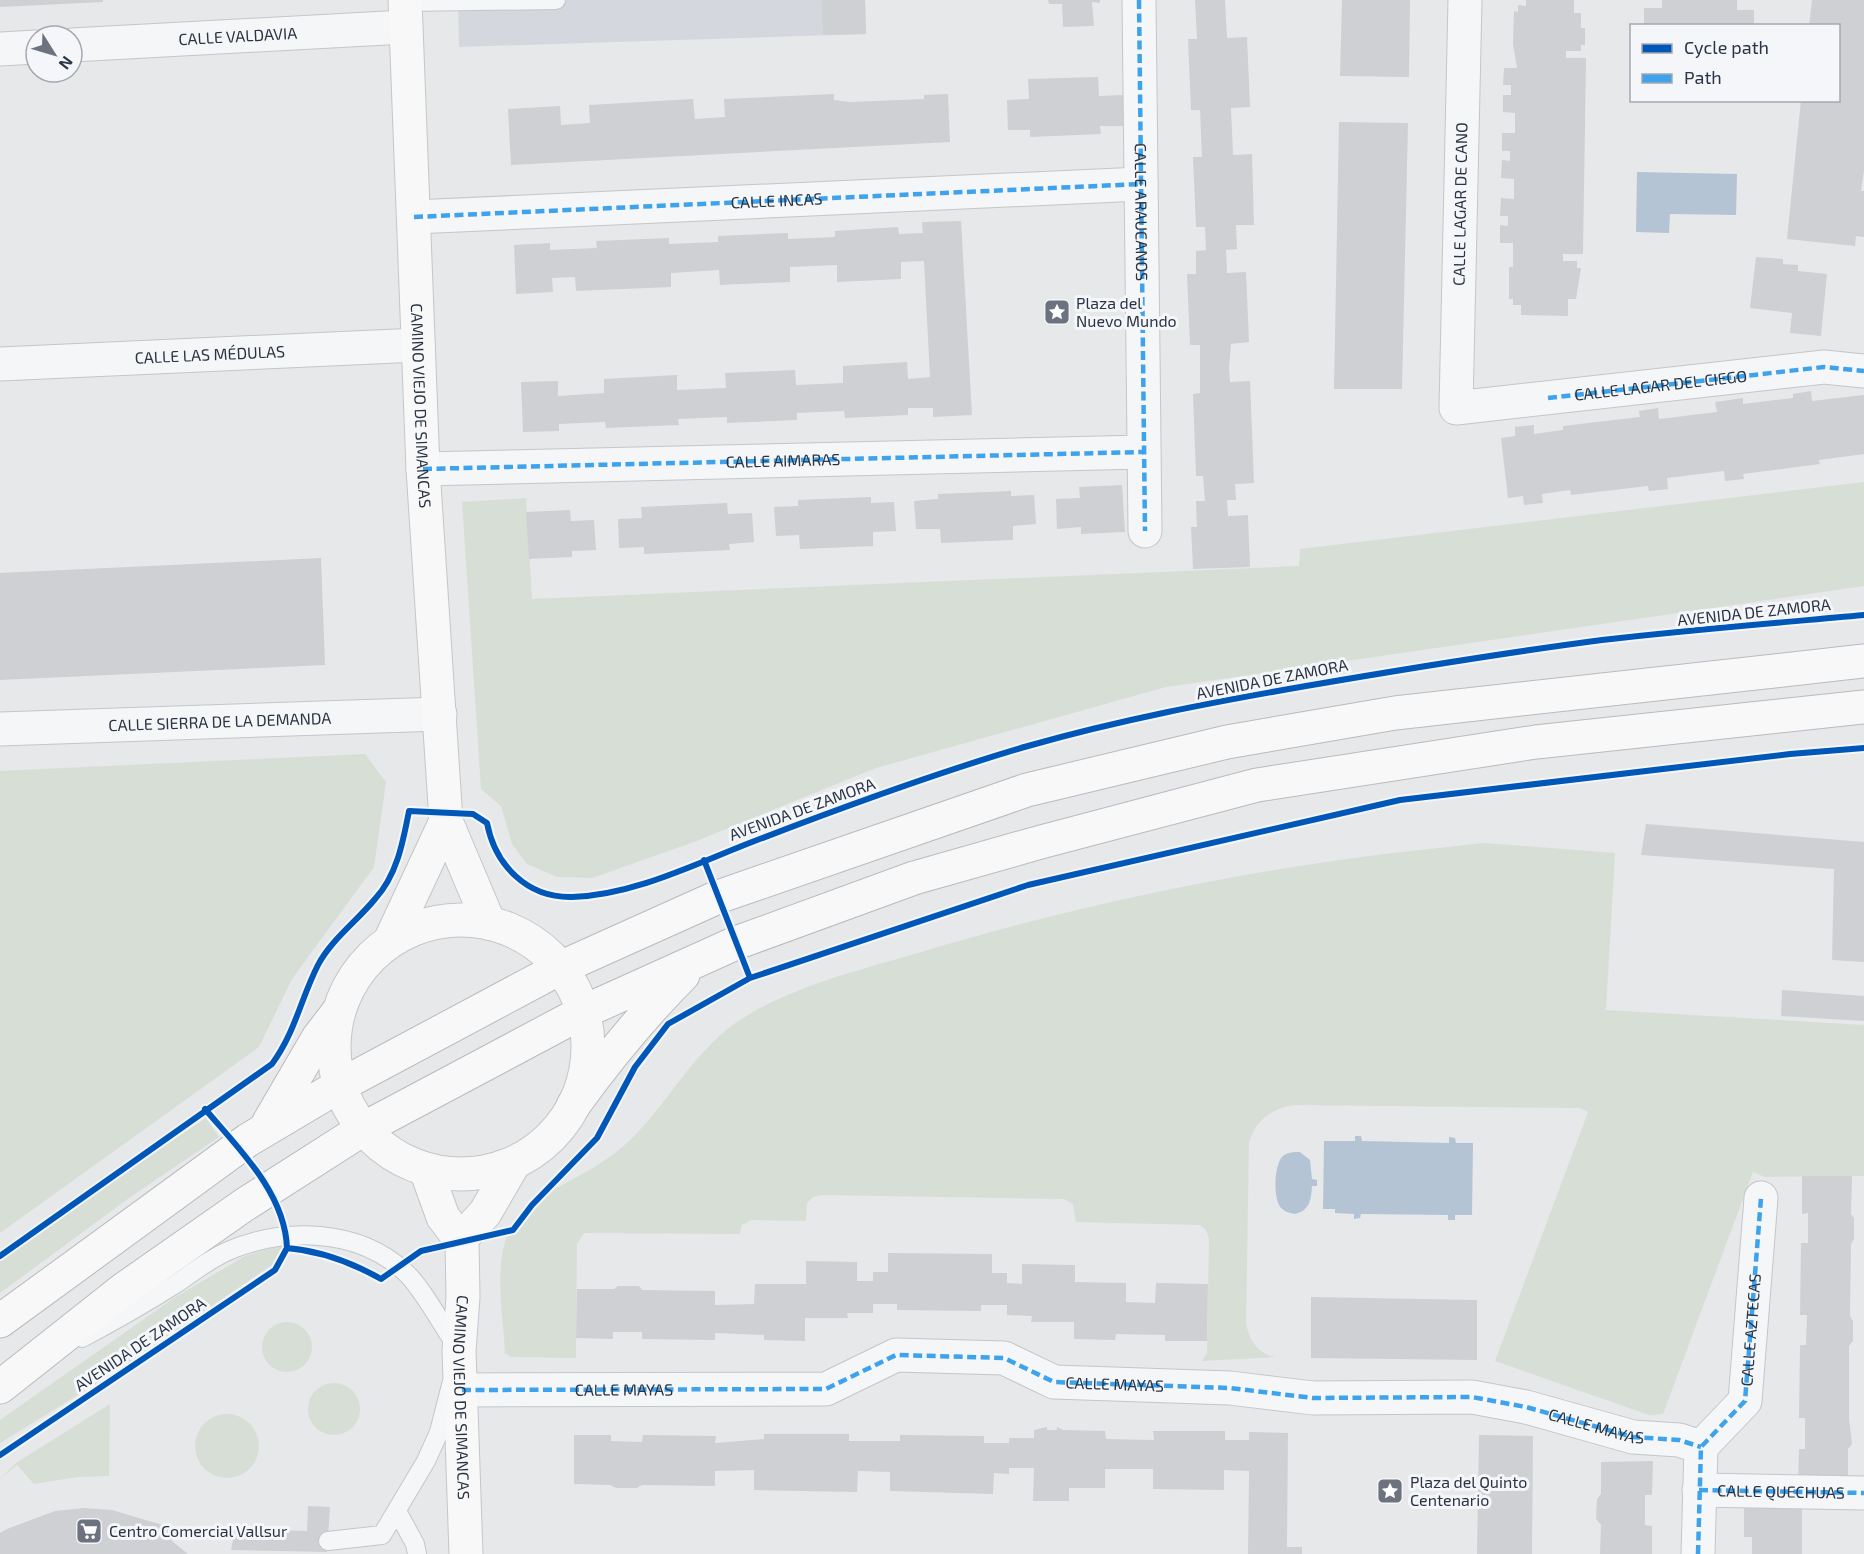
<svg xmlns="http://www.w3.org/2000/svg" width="1864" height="1554" viewBox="0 0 1864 1554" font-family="'Exo 2',sans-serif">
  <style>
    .built { fill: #d4d7dd }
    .green { fill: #d6ded6 }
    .water { fill: #b4c4d5 }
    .building { fill: #ced0d3 }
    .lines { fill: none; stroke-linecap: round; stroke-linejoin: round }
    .lane-casing { stroke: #c4c6c8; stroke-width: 20 }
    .street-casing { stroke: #c4c6c8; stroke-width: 35 }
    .secondary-casing { stroke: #c4c6c8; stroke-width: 35 }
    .highway-casing { stroke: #b8bbbf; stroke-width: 35 }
    .lane { stroke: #f5f6f7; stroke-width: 18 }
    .street { stroke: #f5f6f7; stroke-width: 33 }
    .secondary { stroke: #f8f8f8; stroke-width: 33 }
    .highway { stroke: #f8f8f8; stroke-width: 33 }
    .quiet { stroke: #3ea3ec; stroke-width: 4.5; stroke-dasharray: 9 4.5; stroke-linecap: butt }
    .cycleway-casing { stroke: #f4f6f9; stroke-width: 10 }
    .cycleway { stroke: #0057b8; stroke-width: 6 }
    .labels { text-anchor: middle; stroke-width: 6; stroke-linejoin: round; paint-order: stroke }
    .street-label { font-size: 16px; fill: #2b3445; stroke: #f4f6f9 }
    .poi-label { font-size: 16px; fill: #2b3445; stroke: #f4f6f9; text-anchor: start }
  </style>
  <rect width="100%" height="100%" fill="#e6e8ea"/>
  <!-- built -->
  <path class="built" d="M458,0H865L866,34L459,47Z"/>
  <!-- green -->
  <path class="green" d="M1864,482V586L1166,687L876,768L694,842L592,878L557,877L527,864L512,844L501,806L481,789L462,502L526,498L532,599L1299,566L1300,549Z
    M365,754L386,782L374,867L292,979L259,1047L0,1233V771Z
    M1483,843L1615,853L1606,1010L1864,1025V1176L1765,1177L1753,1172L1663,1414L1649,1415L1495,1361L1588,1112L1580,1108L1293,1105C1271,1109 1256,1120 1249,1142L1246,1323C1249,1340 1257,1353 1275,1357L1202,1361L1207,1353L1209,1239L1206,1230L1200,1225L1076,1222L1073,1204L1064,1199L822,1195L813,1197L807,1203L806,1221L751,1220L742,1225L740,1234L584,1233L577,1244L576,1358L511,1357L505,1353C503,1303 485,1234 535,1201C567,1180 597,1170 627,1143C667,1106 691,1054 737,1022C789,987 857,971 918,953C1051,913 1188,882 1326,862C1378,854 1431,849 1483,843Z
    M206,1118L219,1137L129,1198L0,1293V1261L104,1185Z
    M285,1244L289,1253L120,1369L0,1443V1420L174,1298L245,1256Z
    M262 1347a25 25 0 1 1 50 0a25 25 0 1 1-50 0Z
    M308 1409a26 26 0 1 1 52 0a26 26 0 1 1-52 0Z
    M110,1404L109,1476L77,1477L34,1484L17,1465L0,1479L16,1463Z
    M195 1446a32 32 0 1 1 64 0a32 32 0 1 1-64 0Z"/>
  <!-- water -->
  <path class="water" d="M1637,172L1737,174L1736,215L1670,214L1669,233L1636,232Z
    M1355,1136H1361L1362,1141L1449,1143V1137L1455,1138L1456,1143H1473L1472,1215H1455V1220H1448V1215L1361,1214L1360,1218L1354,1219V1214L1335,1213V1209H1323L1324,1141H1355Z
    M1300,1152L1310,1160L1312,1179L1317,1180V1186H1312C1311,1200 1310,1210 1295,1214C1290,1213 1285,1212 1281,1208C1273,1200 1274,1166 1282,1157C1287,1152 1293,1152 1300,1152Z"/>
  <!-- building -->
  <path class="building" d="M0,0H103V2L0,7Z
    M822,0H865L866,34L823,35Z
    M1048,0H1100V3L1092,2L1094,26L1063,27L1062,4H1049Z
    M1195,0H1225L1227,38L1247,37L1250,107L1231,108L1233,155L1252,154L1254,225H1236L1237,249L1226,250L1227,273L1246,272L1249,342L1231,344L1229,367L1230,382L1250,381L1254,483L1235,484L1236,500H1227L1228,516L1248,515L1250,567L1193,569L1191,527H1197L1196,501H1205L1203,476H1196L1193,394L1200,393V345H1190L1187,274H1196V251L1206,250L1205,227H1196L1193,157H1202L1200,110H1191L1188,39H1197Z
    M1342,0H1410L1409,77L1340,76Z
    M1526,0H1574V13H1581V28H1585V45H1581V51H1566V58H1586L1583,254H1563V261H1577V268H1581L1576,299H1568V316L1521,315V305H1513V299H1509V267H1513V243H1500V225L1508,226V216H1500L1501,198L1514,199V179L1501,178L1502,160L1510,161V151H1502V133H1515V113L1503,112V95H1511V85H1503L1504,68H1517L1513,44L1514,11L1518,12V5L1526,6Z
    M1662,0H1737V10H1754V26H1644V8H1662Z
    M1812,0H1864V171L1861,191H1864V237L1856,236L1855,246L1787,239L1801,100H1839V26H1809Z
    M1098,77L1099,96L1124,95L1125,126H1100L1101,134L1030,137V130H1008L1007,100L1029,99L1028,79Z
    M834,94V100L850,102L924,99V95L948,94L950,142L511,165L508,109L560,106L561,125L590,123L589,105L693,99L695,119L725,117L724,99Z
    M1339,122L1408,123L1402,389H1334Z
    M961,221L972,415L933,417V408H908V415L845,418L844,411L797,413V420L727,423V417L678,419L679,425L606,428L605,422L559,424V431L523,432L521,382L558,381V396L604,393V379L677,375V390L726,388L725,373L795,370L796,385L843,383V366L907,362L908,379L930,377L924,261L901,262V279L837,282V265L813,266L790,267V282L720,285L719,270L671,273V287L599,290L576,291L575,277L552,278L553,292L516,294L514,245L550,243V250L597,248L596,241L669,238V244L718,242V236L788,233V239L835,237V231L898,227L899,234L923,233L922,222Z
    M1756,257L1783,259V264L1798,265V271L1827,274L1821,336L1790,333L1792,313L1750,308Z
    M1811,391L1812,401L1864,395V454L1819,460L1820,464L1743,474L1744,479L1725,481L1724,471L1667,478L1668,489L1649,491L1648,486L1571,495L1570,490L1542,494L1543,503L1524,505L1523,496L1508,498L1501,438L1515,436V427L1534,425V434L1563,430V426L1640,417L1639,411L1658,408L1659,419L1717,412L1715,402L1743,398V404L1793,398V394Z
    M1122,485L1125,532L1081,534V527L1057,529L1056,499L1080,498L1079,487Z
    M1011,491V496L1034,495L1036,524L1013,526V540L941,543L940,529H916L914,501L938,499V494Z
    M871,497V503L894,502L896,531L873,532V546L800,549L799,535L776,536L774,507L798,506V500Z
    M727,503L728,514L752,513L754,542L729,544L730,550L644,554V547L619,548L618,519L642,518L641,507Z
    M570,510L571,521L594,520L596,550L572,551V557L529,559L526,512Z
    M321,558L325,665L0,680V573Z
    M1646,824L1864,842V962L1832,960L1834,869L1641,855Z
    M1782,990L1864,996V1021L1781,1016Z
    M1802,1176H1852L1851,1214L1854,1218V1239L1851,1244L1850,1316L1853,1321V1341L1849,1346V1418L1852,1444L1848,1449V1485H1798L1799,1449H1805V1418H1799L1800,1345H1806L1807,1315H1800L1801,1243H1808V1213L1802,1214Z
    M888,1253L992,1254V1273H1007V1283L1022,1284V1264L1075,1265V1282L1126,1283V1302L1155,1303L1156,1283L1208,1284L1207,1341H1165V1335L1116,1334L1115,1340L1074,1339V1322H1031L1032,1316L1007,1315V1305H981V1311L897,1310V1304H873V1313H847L848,1318H805V1341L764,1340V1335L715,1333V1340L642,1339V1332H613V1339L576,1338L577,1289H614L618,1286H639L642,1290L715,1291V1305L754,1304L755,1284H806V1261L857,1262V1281H873V1272H888Z
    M1311,1297L1477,1300V1360L1311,1358Z
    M1047,1427V1430H1057V1427L1063,1430L1105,1431L1106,1439L1154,1440L1153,1431H1225V1440H1249V1432L1288,1433L1287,1547H1302V1554H1248L1249,1471L1224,1470V1490L1153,1489V1469H1105V1488H1069V1501H1033L1034,1468H1009V1474L994,1473L993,1494L890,1491V1472L858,1471L857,1492L754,1490V1470L715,1471V1486L642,1485L637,1488H616L610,1485L574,1484V1435H611V1441L642,1442L643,1435L716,1436L715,1443L764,1439V1434H849V1441H900V1435L984,1436V1443H1009V1438H1034V1430Z
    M1479,1435L1533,1436L1532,1554H1477Z
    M1653,1461L1652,1495H1645V1525L1652,1526V1554H1600L1601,1525L1596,1519L1597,1499L1601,1494V1462Z
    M1744,1502H1802V1554H1752V1537H1744Z
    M308,1506L330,1507L327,1552L231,1550L235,1529L307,1531Z
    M84,1508L112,1510L176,1529L172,1541L188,1554H0V1533L7,1529L55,1511Z"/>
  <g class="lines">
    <defs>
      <path id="lane" d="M405,2L556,0
        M82,1338C114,1321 144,1304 174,1285C191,1274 209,1259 228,1251C284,1227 358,1228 405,1272C422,1287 443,1327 457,1347
        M397,1511L415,1544L417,1554
        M328,1541L382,1535L426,1461L439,1432L451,1385"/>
      <g id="street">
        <path d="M1139,0L1145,531"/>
        <path id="s1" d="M1465,0L1456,408L1824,367L1864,371"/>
        <path id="s2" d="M72,45L405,27"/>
        <path d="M0,49L36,47"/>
        <path id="s3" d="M414,217L1141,184"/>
        <path id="s4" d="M0,364L418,345"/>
        <path d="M423,469L1143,452"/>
        <path id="s5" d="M0,729L440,714"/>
        <path id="s6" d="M462,1390L826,1389L896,1355L1004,1358L1054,1382L1230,1388L1313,1398L1472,1397L1526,1407L1633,1437L1679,1440L1701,1447"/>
        <path d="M1699,1490L1864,1493"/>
        <path id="s7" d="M1698,1554L1701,1447L1745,1401L1761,1198"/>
      </g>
      <g id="secondary">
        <path id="s8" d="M405,0L423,469L446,821L489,923"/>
        <circle cx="461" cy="1047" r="127"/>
        <path d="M390,941L446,821"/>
        <path id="s9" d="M426,1170L443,1217L462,1242L463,1297L459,1351L466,1554"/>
        <path d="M462,1238L485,1213L514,1163"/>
      </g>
      <path id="highway" d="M573,1106C607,1059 642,1016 683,975
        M265,1129L318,1038L338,1012
        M0,1321L248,1140L339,1086L560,968L718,897L1027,790L1227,742L1395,713L1864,661
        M0,1387L124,1289L244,1205L363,1129L583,1012L736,943L914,878L1041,842L1257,785L1536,742L1864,707"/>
    </defs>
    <!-- lane casing -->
    <use href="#lane" class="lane-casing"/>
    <!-- street casing -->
    <use href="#street" class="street-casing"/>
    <!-- secondary casing -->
    <use href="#secondary" class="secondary-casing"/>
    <!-- highway casing -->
    <use href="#highway" class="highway-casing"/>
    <!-- lane -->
    <use href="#lane" class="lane"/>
    <!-- street -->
    <use href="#street" class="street"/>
    <!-- secondary -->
    <use href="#secondary" class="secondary"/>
    <!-- highway -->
    <use href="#highway" class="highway"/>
    <!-- quiet -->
    <g class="quiet">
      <path id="s10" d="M1139,0L1145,531"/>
      <path d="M414,217L1141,184"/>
      <path d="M1548,398L1824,367L1864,371"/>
      <path id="s11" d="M423,469L1143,452"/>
      <path d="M462,1390L826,1389L896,1355L1004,1358L1054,1382L1230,1388L1313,1398L1472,1397L1526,1407L1633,1437L1679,1440L1701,1447"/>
      <path id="s12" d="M1699,1490L1864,1493"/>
      <path d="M1698,1554L1701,1447L1745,1401L1761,1198"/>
    </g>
    <defs>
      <path id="cycleway" d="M704,860L750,978
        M205,1109C239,1149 285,1193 287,1248
        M0,1256L272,1064C295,1033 301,998 318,965C331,940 357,921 375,899C397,875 403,842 409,811L473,814L487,823C495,865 527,898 572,897C634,895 695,864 752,842C843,807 935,773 1028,746C1119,720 1214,702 1306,686C1405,669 1503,653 1602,640C1689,630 1777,623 1864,615
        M0,1455L275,1270L287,1248C322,1251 351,1262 381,1279L421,1251L513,1230L532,1205L597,1138L635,1067L668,1024L750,978L1028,885L1400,800L1790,754L1864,748"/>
    </defs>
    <!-- cycleway casing -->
    <use href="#cycleway" class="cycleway-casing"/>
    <!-- cycleway -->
    <use href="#cycleway" class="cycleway"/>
  </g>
  <!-- icons -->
  <defs>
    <symbol id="sight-square" viewBox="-11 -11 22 22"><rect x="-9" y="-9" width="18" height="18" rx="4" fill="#6c737f" stroke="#f4f6f9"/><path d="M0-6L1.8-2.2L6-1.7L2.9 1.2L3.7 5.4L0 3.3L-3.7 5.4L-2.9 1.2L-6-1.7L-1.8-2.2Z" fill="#fff"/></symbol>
    <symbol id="supermarket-square" viewBox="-11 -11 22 22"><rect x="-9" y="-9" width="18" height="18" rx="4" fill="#6c737f" stroke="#f4f6f9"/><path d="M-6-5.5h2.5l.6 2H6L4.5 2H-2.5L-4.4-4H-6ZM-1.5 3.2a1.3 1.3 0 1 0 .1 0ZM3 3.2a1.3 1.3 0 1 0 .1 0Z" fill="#fff"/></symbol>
  </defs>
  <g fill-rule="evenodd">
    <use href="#sight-square" x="1042" y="297" width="30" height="30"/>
    <use href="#sight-square" x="1375" y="1476" width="30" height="30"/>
    <use href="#supermarket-square" x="74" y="1516" width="30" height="30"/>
  </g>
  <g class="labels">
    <!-- street labels -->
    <g class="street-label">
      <text dy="6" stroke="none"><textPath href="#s2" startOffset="166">CALLE VALDAVIA</textPath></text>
      <text dy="6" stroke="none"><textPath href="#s3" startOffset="363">CALLE INCAS</textPath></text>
      <text transform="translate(1460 204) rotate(-89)" y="6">CALLE LAGAR DE CANO</text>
      <text dy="6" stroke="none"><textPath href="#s10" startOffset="212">CALLE ARAUCANOS</textPath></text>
      <text dy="6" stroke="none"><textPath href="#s4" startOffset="210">CALLE LAS MÉDULAS</textPath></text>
      <text dy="6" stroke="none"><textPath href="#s1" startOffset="614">CALLE LAGAR DEL CIEGO</textPath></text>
      <text dy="6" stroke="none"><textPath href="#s8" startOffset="406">CAMINO VIEJO DE SIMANCAS</textPath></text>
      <text dy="6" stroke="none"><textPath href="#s11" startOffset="360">CALLE AIMARAS</textPath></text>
      <text transform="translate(1754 612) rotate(-6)" y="6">AVENIDA DE ZAMORA</text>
      <text transform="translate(1272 679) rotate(-11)" y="6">AVENIDA DE ZAMORA</text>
      <text dy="6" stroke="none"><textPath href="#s5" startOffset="220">CALLE SIERRA DE LA DEMANDA</textPath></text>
      <text transform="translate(802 809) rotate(-20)" y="6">AVENIDA DE ZAMORA</text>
      <text dy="6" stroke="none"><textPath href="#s7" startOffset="242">CALLE AZTECAS</textPath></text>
      <text transform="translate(140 1344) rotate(-34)" y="6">AVENIDA DE ZAMORA</text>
      <text dy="6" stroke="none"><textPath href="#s6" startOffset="666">CALLE MAYAS</textPath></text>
      <text dy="6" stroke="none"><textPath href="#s6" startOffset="162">CALLE MAYAS</textPath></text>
      <text dy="6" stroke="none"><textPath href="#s9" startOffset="237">CAMINO VIEJO DE SIMANCAS</textPath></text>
      <text dy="6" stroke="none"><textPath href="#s6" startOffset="1152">CALLE MAYAS</textPath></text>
      <text dy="6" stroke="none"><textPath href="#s12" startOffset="82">CALLE QUECHUAS</textPath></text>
    </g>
    <!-- poi labels -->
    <g class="poi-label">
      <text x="1076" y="309">Plaza del<tspan x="1076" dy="18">Nuevo Mundo</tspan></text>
      <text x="1410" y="1488">Plaza del Quinto<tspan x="1410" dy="18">Centenario</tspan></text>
      <text x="109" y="1537">Centro Comercial Vallsur</text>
    </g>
  </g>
  <!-- legend -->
  <rect x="1630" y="24" width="210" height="78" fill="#f4f6f9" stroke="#a4a8b1" stroke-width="1.5"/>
  <rect x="1642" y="44" width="30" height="9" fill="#0057b8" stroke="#a4a8b1" stroke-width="1.5"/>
  <text x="1684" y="54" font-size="18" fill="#2b3445">Cycle path</text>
  <rect x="1642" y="74" width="30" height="9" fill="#3ea3ec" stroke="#a4a8b1" stroke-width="1.5"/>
  <text x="1684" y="84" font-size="18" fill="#2b3445">Path</text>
  <!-- north arrow -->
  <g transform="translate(54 54) rotate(127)"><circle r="28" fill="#f4f6f9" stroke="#a4a8b1" stroke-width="1.5"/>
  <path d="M0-4.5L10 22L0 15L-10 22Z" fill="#6c737f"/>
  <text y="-9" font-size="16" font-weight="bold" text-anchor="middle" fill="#2b3445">N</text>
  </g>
</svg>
